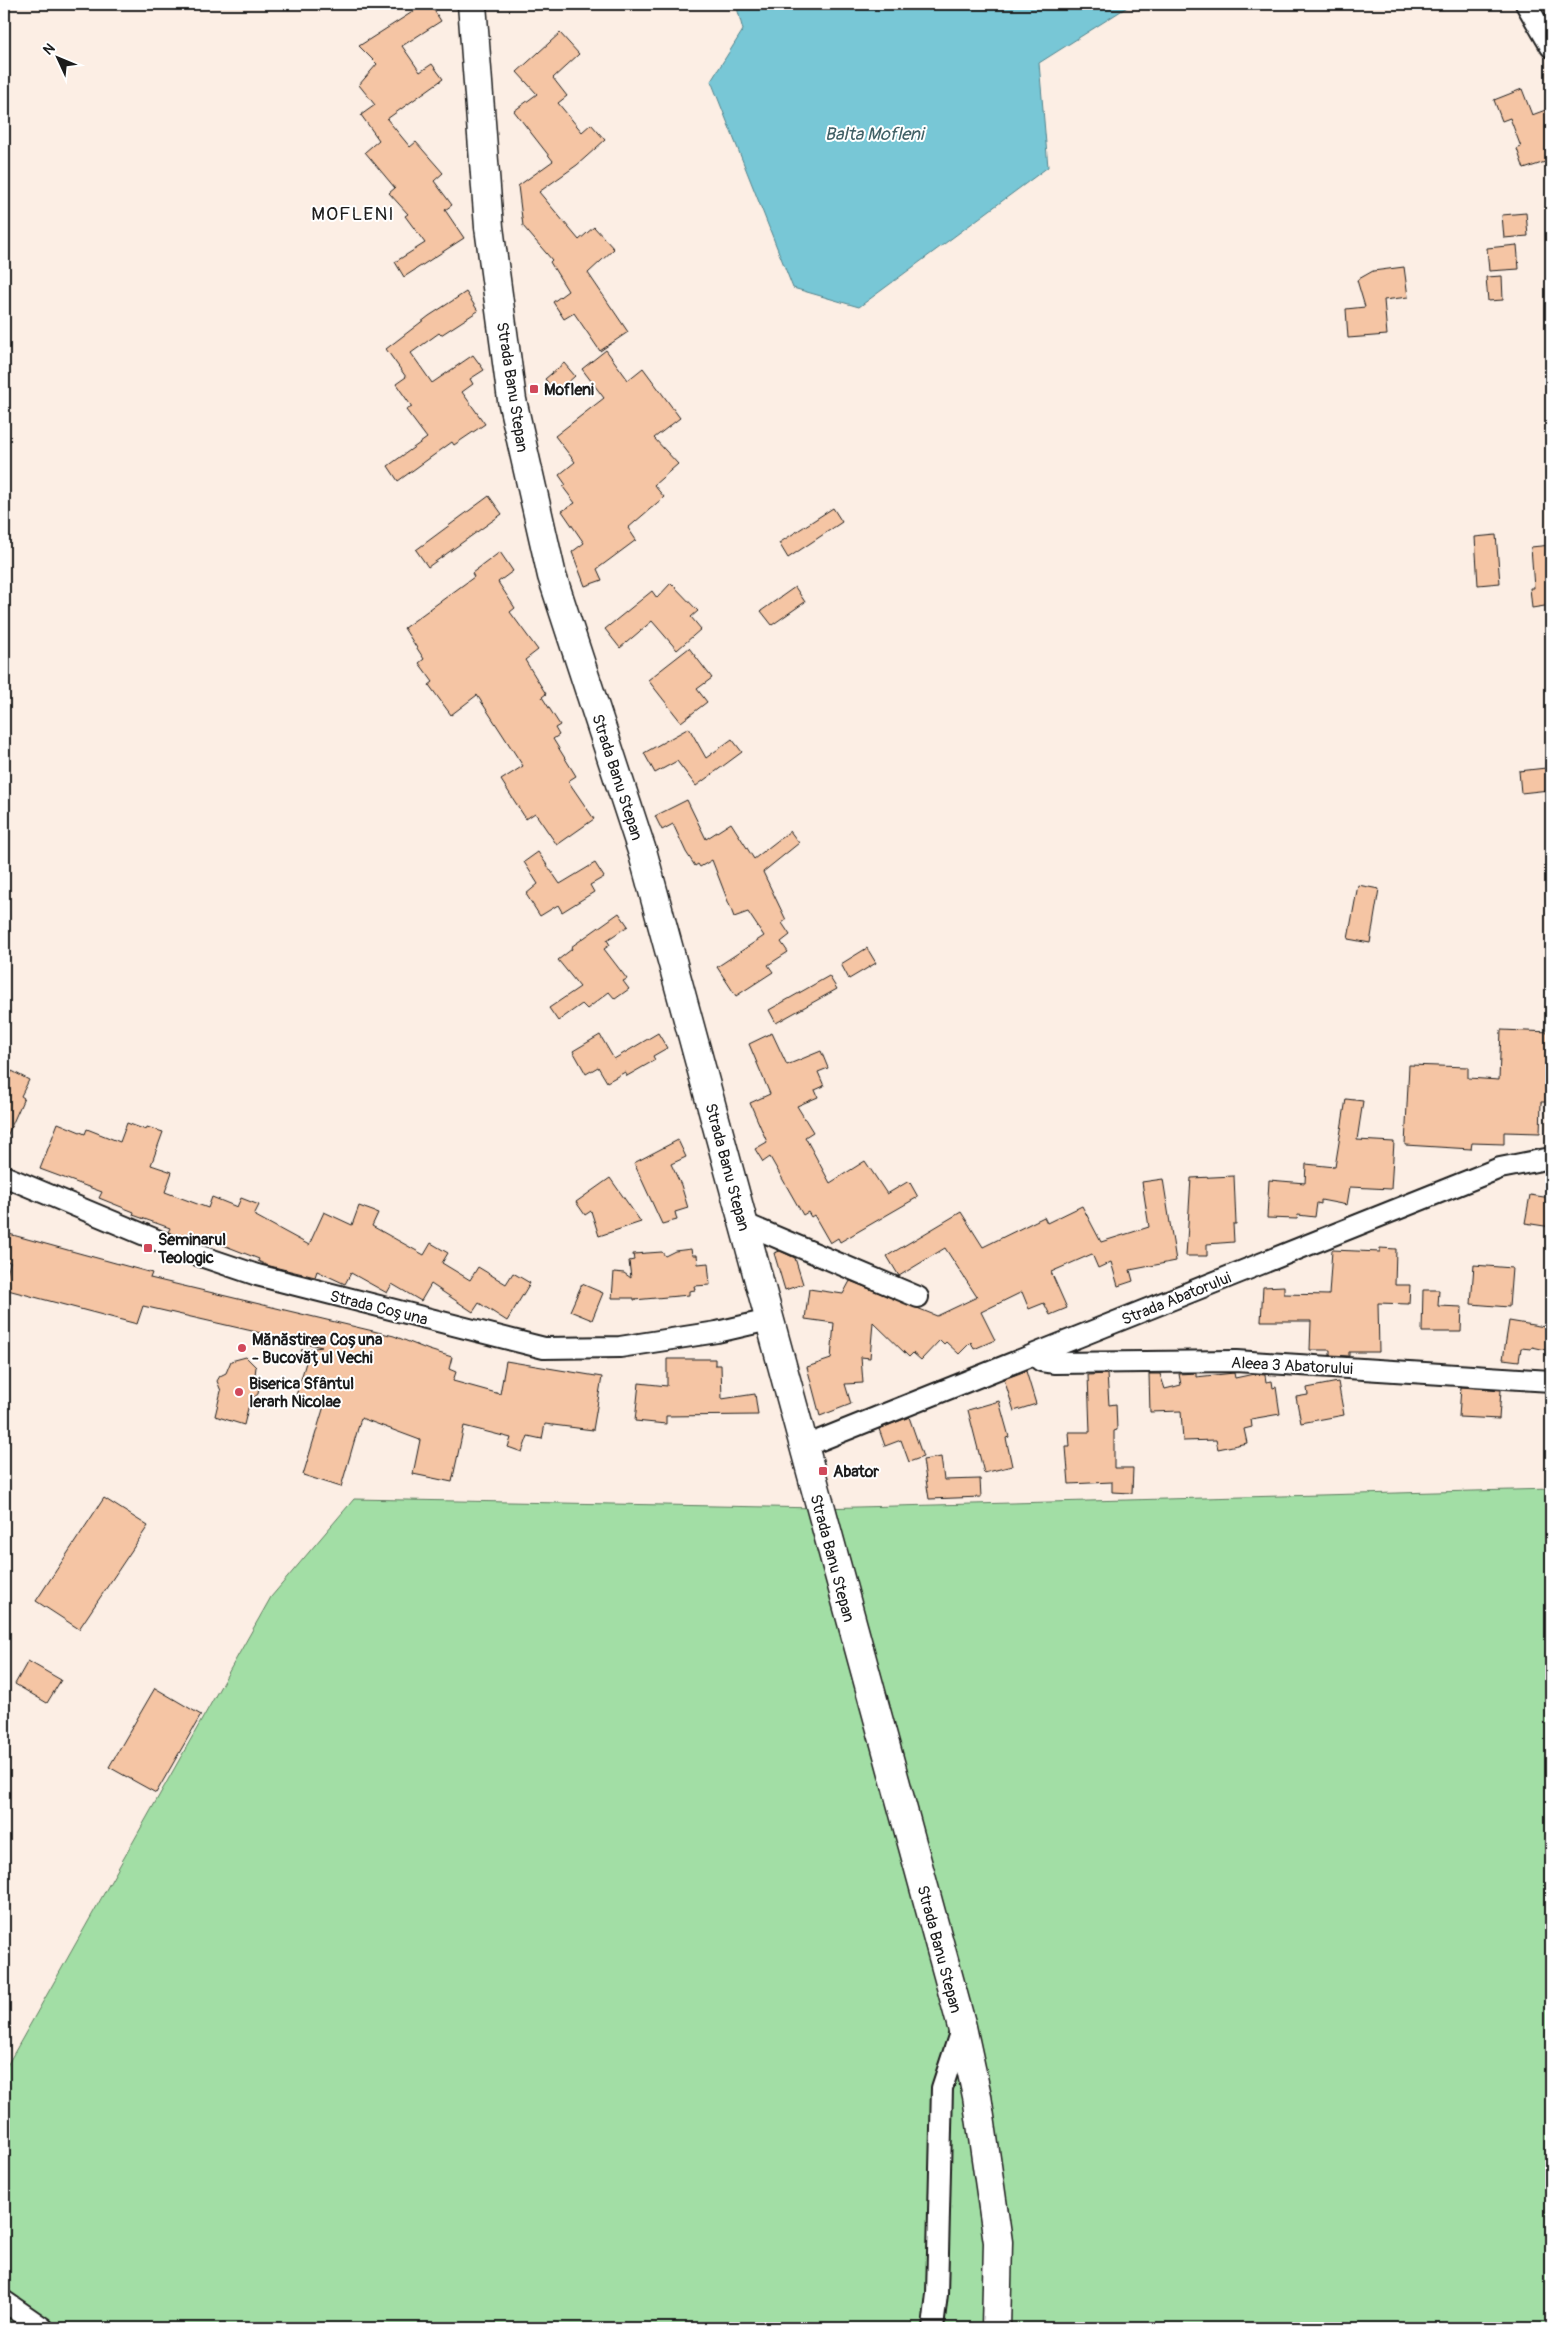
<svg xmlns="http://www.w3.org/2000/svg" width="1555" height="2332" viewBox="0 0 1555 2332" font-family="Pangolin,sans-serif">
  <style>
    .green { fill: #a2dea5; stroke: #5f7d60 }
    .water { fill: #78c7d6; stroke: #53838c }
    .building { fill: #f5c5a4; stroke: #1c1c1c }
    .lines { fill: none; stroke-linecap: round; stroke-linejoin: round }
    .minor-casing { stroke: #1c1c1c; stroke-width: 24 }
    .secondary-casing { stroke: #1c1c1c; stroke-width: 31 }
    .minor { stroke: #fff; stroke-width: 20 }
    .secondary { stroke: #fff; stroke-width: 28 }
    .poi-dot { fill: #d1495b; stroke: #fff; stroke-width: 2 }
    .labels { text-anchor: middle; stroke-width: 4; stroke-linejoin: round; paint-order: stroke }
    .street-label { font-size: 16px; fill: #1c1c1c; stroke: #fff }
    .poi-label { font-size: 16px; font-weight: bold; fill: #1c1c1c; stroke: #fff; text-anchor: start }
    .water-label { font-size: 18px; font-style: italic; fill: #416066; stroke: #fff }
    .quarter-label { font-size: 19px; letter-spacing: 1px; fill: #1c1c1c; stroke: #fff }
  </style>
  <rect width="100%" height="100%" fill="#fceee4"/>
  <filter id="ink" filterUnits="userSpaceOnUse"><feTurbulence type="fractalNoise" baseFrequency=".02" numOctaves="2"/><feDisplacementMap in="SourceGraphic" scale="10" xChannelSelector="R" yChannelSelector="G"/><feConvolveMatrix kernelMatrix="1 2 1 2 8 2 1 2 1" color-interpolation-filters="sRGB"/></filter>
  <g filter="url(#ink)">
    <!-- green -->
    <path class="green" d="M1551,1489V2328H4V2071L271,1597L354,1499L819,1508Z"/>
    <!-- water -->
    <path class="water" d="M736,4H1132L1039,63L1048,167L859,307L793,288L711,81L743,30Z"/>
    <!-- building -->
    <path class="building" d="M425,4H430L441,21L402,46L420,72L432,64L443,79L387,119L410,147L416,142L443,173L434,181L452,205L445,210L464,238L404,277L395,262L425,243L405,216L408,214L389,193L395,188L365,152L379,140L361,115L375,105L359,85L377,64L359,46Z
      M560,33L579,54L553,78L567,96L558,103L582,132L591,124L605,140L577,165L539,192L579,240L594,227L614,249L588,273L628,332L600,351L574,313L564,319L553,302L568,291L550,262L552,260L523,226L518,186L553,161L514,111L537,94L517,72Z
      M1522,89L1532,115L1551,108V160L1524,169L1517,149L1521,147L1510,118L1502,121L1494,100Z
      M1526,213L1528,236L1504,238L1502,215Z
      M1517,245L1519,269L1489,271L1487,248Z
      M1404,267L1408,297L1384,300L1387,335L1348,338L1346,309L1365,307L1357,280L1373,271Z
      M1502,276L1503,300L1488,301L1486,277Z
      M466,292L478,311L441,335L439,333L411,353L432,383L473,355L484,370L470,379L473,384L462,392L485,424L454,445L452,442L398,481L388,466L427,438L406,410L412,407L396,384L406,377L386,349L429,316Z
      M606,350L628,380L643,368L680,418L654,438L678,464L654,485L664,497L628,528L636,540L597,569L602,580L585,586L572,552L584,543L562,511L575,503L563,487L566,485L559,475L575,462L555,436L604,398L582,369Z
      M564,363L575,376L556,393L545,379Z
      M489,496L502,514L428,567L416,550Z
      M833,508L842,522L788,558L779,543Z
      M1496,535L1500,583L1478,585L1475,537Z
      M1551,545V605L1532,608L1530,588H1534L1531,547Z
      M500,552L513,571L498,582L515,608L510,612L538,650L525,660L546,694L542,697L560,725L555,728L559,735L553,739L576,776L568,781L594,819L557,845L535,813L526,819L501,780L523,766L477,695L451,715L429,685L433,682L419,663L424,659L404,628L474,577L472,573Z
      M671,583L698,611L691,617L701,629L677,650L652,621L620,648L605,629L652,591L657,598Z
      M795,587L805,602L772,625L761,611Z
      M689,648L712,678L697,689L707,702L681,722L648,680Z
      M689,728L706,758L732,739L742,752L696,786L677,761L655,773L644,753Z
      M1546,768L1549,790L1521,793L1519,771Z
      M687,800L706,839L731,823L754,859L790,831L799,843L763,872L786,920L782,923L790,935L781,942L788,952L768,965L773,972L736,996L717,967L764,936L748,912L734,917L712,860L700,867L698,864L695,866L686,852L673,824L662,830L655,816Z
      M538,852L560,884L595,863L604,877L590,885L594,892L562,912L558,905L540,916L526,894L538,884L524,862Z
      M1358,885L1379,889L1370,943L1348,939Z
      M619,913L628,926L607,940L610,945L604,949L627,979L623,981L629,989L615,999L609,992L587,1009L582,1004L558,1021L549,1008L580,987L558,960L572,949L571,947Z
      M867,948L876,963L849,979L841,964Z
      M829,976L837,989L776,1023L769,1010Z
      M1501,1030L1551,1032V1058H1548L1546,1102H1541L1540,1133L1504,1132V1144L1472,1143L1471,1149L1405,1145L1409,1065L1468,1067V1078L1499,1080Z
      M658,1033L667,1048L653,1056L655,1060L627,1076L625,1072L607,1082L598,1067L586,1074L573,1051L600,1035L614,1059Z
      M772,1033L787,1065L821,1051L828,1068L818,1072L824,1086L815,1090L818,1097L797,1106L813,1132L805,1137L830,1183L865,1161L887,1194L909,1181L918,1197L840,1242L838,1238L830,1243L814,1215L811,1217L808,1212L803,1215L770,1157L763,1162L755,1149L767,1142L750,1103L770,1094L749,1044Z
      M12,1071L29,1080L21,1096L24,1098L4,1143V1088Z
      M1346,1099L1363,1101L1357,1140L1394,1142L1391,1189L1350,1187L1347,1205L1321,1200V1204L1317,1203L1315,1217L1298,1215L1297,1219L1267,1218L1269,1180L1305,1183L1306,1164L1335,1167Z
      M58,1123L85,1134L87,1129L120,1142L127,1123L146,1130L147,1127L163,1132L151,1165L172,1172L165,1192L208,1208L212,1197L237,1207L241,1198L259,1205L254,1215L309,1245L324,1212L352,1225L359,1206L378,1213L372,1226L424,1255L431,1243L448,1253L442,1263L470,1280L478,1267L506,1284L513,1273L530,1283L507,1321L479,1303L473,1312L431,1284L421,1301L392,1284L387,1293L351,1273L345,1284L317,1271L315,1277L266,1265L258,1261L259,1259L190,1232L187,1239L175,1235L168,1232L170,1228L133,1215L134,1212L99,1198L102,1192L40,1169Z
      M678,1140L686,1157L671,1164L681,1185L688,1208L675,1212L677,1220L662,1224L634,1163Z
      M1234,1176L1236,1224H1233L1234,1242L1207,1244V1256H1186L1191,1178Z
      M610,1178L641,1222L599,1236L591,1211L585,1215L576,1202Z
      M1163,1179L1176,1261L1130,1270L1133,1281L1118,1286L1111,1262L1098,1268L1092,1254L1051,1272L1067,1308L1050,1315L1044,1303L1029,1309L1022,1292L981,1312L995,1340L974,1349L971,1342L959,1354L946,1342L944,1344L940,1340L921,1360L913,1353L909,1357L873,1322L870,1358L861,1357L863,1383L845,1384L851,1404L820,1416L807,1367L831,1359L834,1323L805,1319L809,1289L843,1294L850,1281L937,1316L977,1297L945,1248L899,1276L887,1256L961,1212L983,1247L1044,1217L1047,1223L1082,1206L1101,1242L1149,1227L1142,1182Z
      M1530,1195L1551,1198V1227L1525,1223Z
      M9,1234L152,1273L150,1278L394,1336L429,1350L452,1357L449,1369L456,1372L453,1381L500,1394L506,1361L602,1377L593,1430L545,1424L542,1439L528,1436L522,1452L508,1447L511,1438L464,1426L452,1482L413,1474L420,1440L361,1418L341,1487L303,1475L324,1406L295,1399L307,1359L301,1350L322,1347L143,1306L137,1324L4,1289L10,1262L4,1261Z
      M1380,1248L1396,1249L1395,1285H1410L1409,1304L1378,1303L1379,1352H1349V1356L1330,1355V1350H1310L1311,1321H1261L1263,1287L1284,1286V1294L1329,1295L1332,1250L1380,1252Z
      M691,1249L692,1255H697L698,1264L708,1263L710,1285L694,1286L695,1290L689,1291V1295L634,1300V1298H612L614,1272L624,1273L631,1278L629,1261L634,1260L633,1254L662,1252L665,1256L675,1251Z
      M780,1251L795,1258L803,1284L785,1290L774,1253Z
      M1474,1265L1512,1268L1509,1307L1471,1304Z
      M582,1284L603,1293L592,1320L570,1311Z
      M1423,1290H1439L1438,1306L1462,1307L1461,1332H1422Z
      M1509,1321L1551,1328V1351L1532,1347L1531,1349L1521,1348L1519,1361L1503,1359Z
      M246,1357L256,1367L254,1382L259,1388L258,1394L250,1400L244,1425L215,1416L221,1391L217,1381L220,1376L226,1373L231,1361Z
      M667,1359H715V1365H721L722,1399L755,1394L758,1415L666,1416V1424L635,1421L639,1383L667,1386Z
      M1026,1371L1036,1404L1014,1411L1004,1379Z
      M1196,1373V1377L1234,1373L1235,1378L1254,1374L1265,1375L1266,1382L1272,1381L1273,1388L1276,1387L1280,1414L1251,1419L1252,1427L1244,1429L1247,1443L1218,1449L1216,1440L1183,1441L1181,1411L1150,1412L1149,1374H1160L1165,1389L1181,1385L1179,1374Z
      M1107,1374L1109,1405L1116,1404L1117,1430L1114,1431V1468H1133L1132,1493L1112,1492V1482L1069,1484L1066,1447H1070L1069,1432H1090L1088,1375Z
      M1338,1382L1344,1415L1301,1423L1296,1397L1308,1395L1307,1388Z
      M1461,1387L1501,1390L1499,1419L1459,1417Z
      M999,1401L1009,1437L1006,1438L1012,1466L984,1473L968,1410Z
      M909,1417L923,1457L909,1462L901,1440L885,1446L879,1429Z
      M941,1457L944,1480L980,1479L981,1497L929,1499L923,1460Z
      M104,1498L148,1526L79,1629L36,1601Z
      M28,1661L61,1680L47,1703L15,1684Z
      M155,1688L201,1715L156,1793L109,1767Z"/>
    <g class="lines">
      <defs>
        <path id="minor" d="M1526,4L1551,47
          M4,1176L171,1246L257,1275L544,1348L620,1347L717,1332L769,1320
          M743,1223L918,1297
          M1034,1355L1041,1361L1055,1363L1236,1361L1551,1381
          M803,1447L1500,1168L1551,1158
          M4,2301L43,2328
          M933,2328L937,2294L942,2088L962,2027"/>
        <path id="secondary" d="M472,4L489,227L512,400L552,576L643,854L962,2027L977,2096L998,2242L996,2328"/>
      </defs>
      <!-- minor casing -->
      <use href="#minor" class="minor-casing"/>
      <!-- secondary casing -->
      <use href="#secondary" class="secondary-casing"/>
      <!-- minor -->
      <use href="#minor" class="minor"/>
      <!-- secondary -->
      <use href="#secondary" class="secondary"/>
    </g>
  </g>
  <!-- markers -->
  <g class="poi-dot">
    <rect x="529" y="384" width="10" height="10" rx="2.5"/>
    <rect x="143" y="1243" width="10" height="10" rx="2.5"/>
    <circle cx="242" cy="1348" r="5"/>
    <circle cx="239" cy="1392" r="5"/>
    <rect x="818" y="1466" width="10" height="10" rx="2.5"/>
  </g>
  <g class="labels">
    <!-- street labels -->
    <g class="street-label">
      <text transform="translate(513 387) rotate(81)" y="6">Strada Banu Stepan</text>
      <text transform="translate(618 777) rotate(72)" y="6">Strada Banu Stepan</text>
      <text transform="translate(728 1167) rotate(75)" y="6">Strada Banu Stepan</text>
      <text transform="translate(1176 1298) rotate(-22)" y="6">Strada Abatorului</text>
      <text transform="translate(379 1307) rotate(14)" y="6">Strada Coșuna</text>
      <text transform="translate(1292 1365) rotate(3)" y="6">Aleea 3 Abatorului</text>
      <text transform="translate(833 1558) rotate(75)" y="6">Strada Banu Stepan</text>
      <text transform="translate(940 1949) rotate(75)" y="6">Strada Banu Stepan</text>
    </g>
    <!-- poi labels -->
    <g class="poi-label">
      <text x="544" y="395">Mofleni</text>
      <text x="158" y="1245">Seminarul<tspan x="158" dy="18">Teologic</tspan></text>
      <text x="252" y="1345">Mănăstirea Coșuna<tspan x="252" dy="18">- Bucovățul Vechi</tspan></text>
      <text x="249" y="1389">Biserica Sfântul<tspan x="249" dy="18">Ierarh Nicolae</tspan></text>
      <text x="833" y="1477">Abator</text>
    </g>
    <!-- water labels -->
    <g class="water-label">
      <text x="874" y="140">Balta Mofleni</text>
    </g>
    <!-- quarter labels -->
    <g class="quarter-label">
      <text x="353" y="220">MOFLENI</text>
    </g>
  </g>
  <!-- margin -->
  <rect width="1555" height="2332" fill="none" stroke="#fff" stroke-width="20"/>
  <rect x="10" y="10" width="1535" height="2312" fill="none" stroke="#1c1c1c" stroke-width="2" filter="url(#ink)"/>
  <!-- north arrow -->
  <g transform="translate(58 58) rotate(314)" stroke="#ffffff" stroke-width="4" paint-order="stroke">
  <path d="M0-4L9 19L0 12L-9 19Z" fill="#1c1c1c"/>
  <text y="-8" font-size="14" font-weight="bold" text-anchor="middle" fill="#1c1c1c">N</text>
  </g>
</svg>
